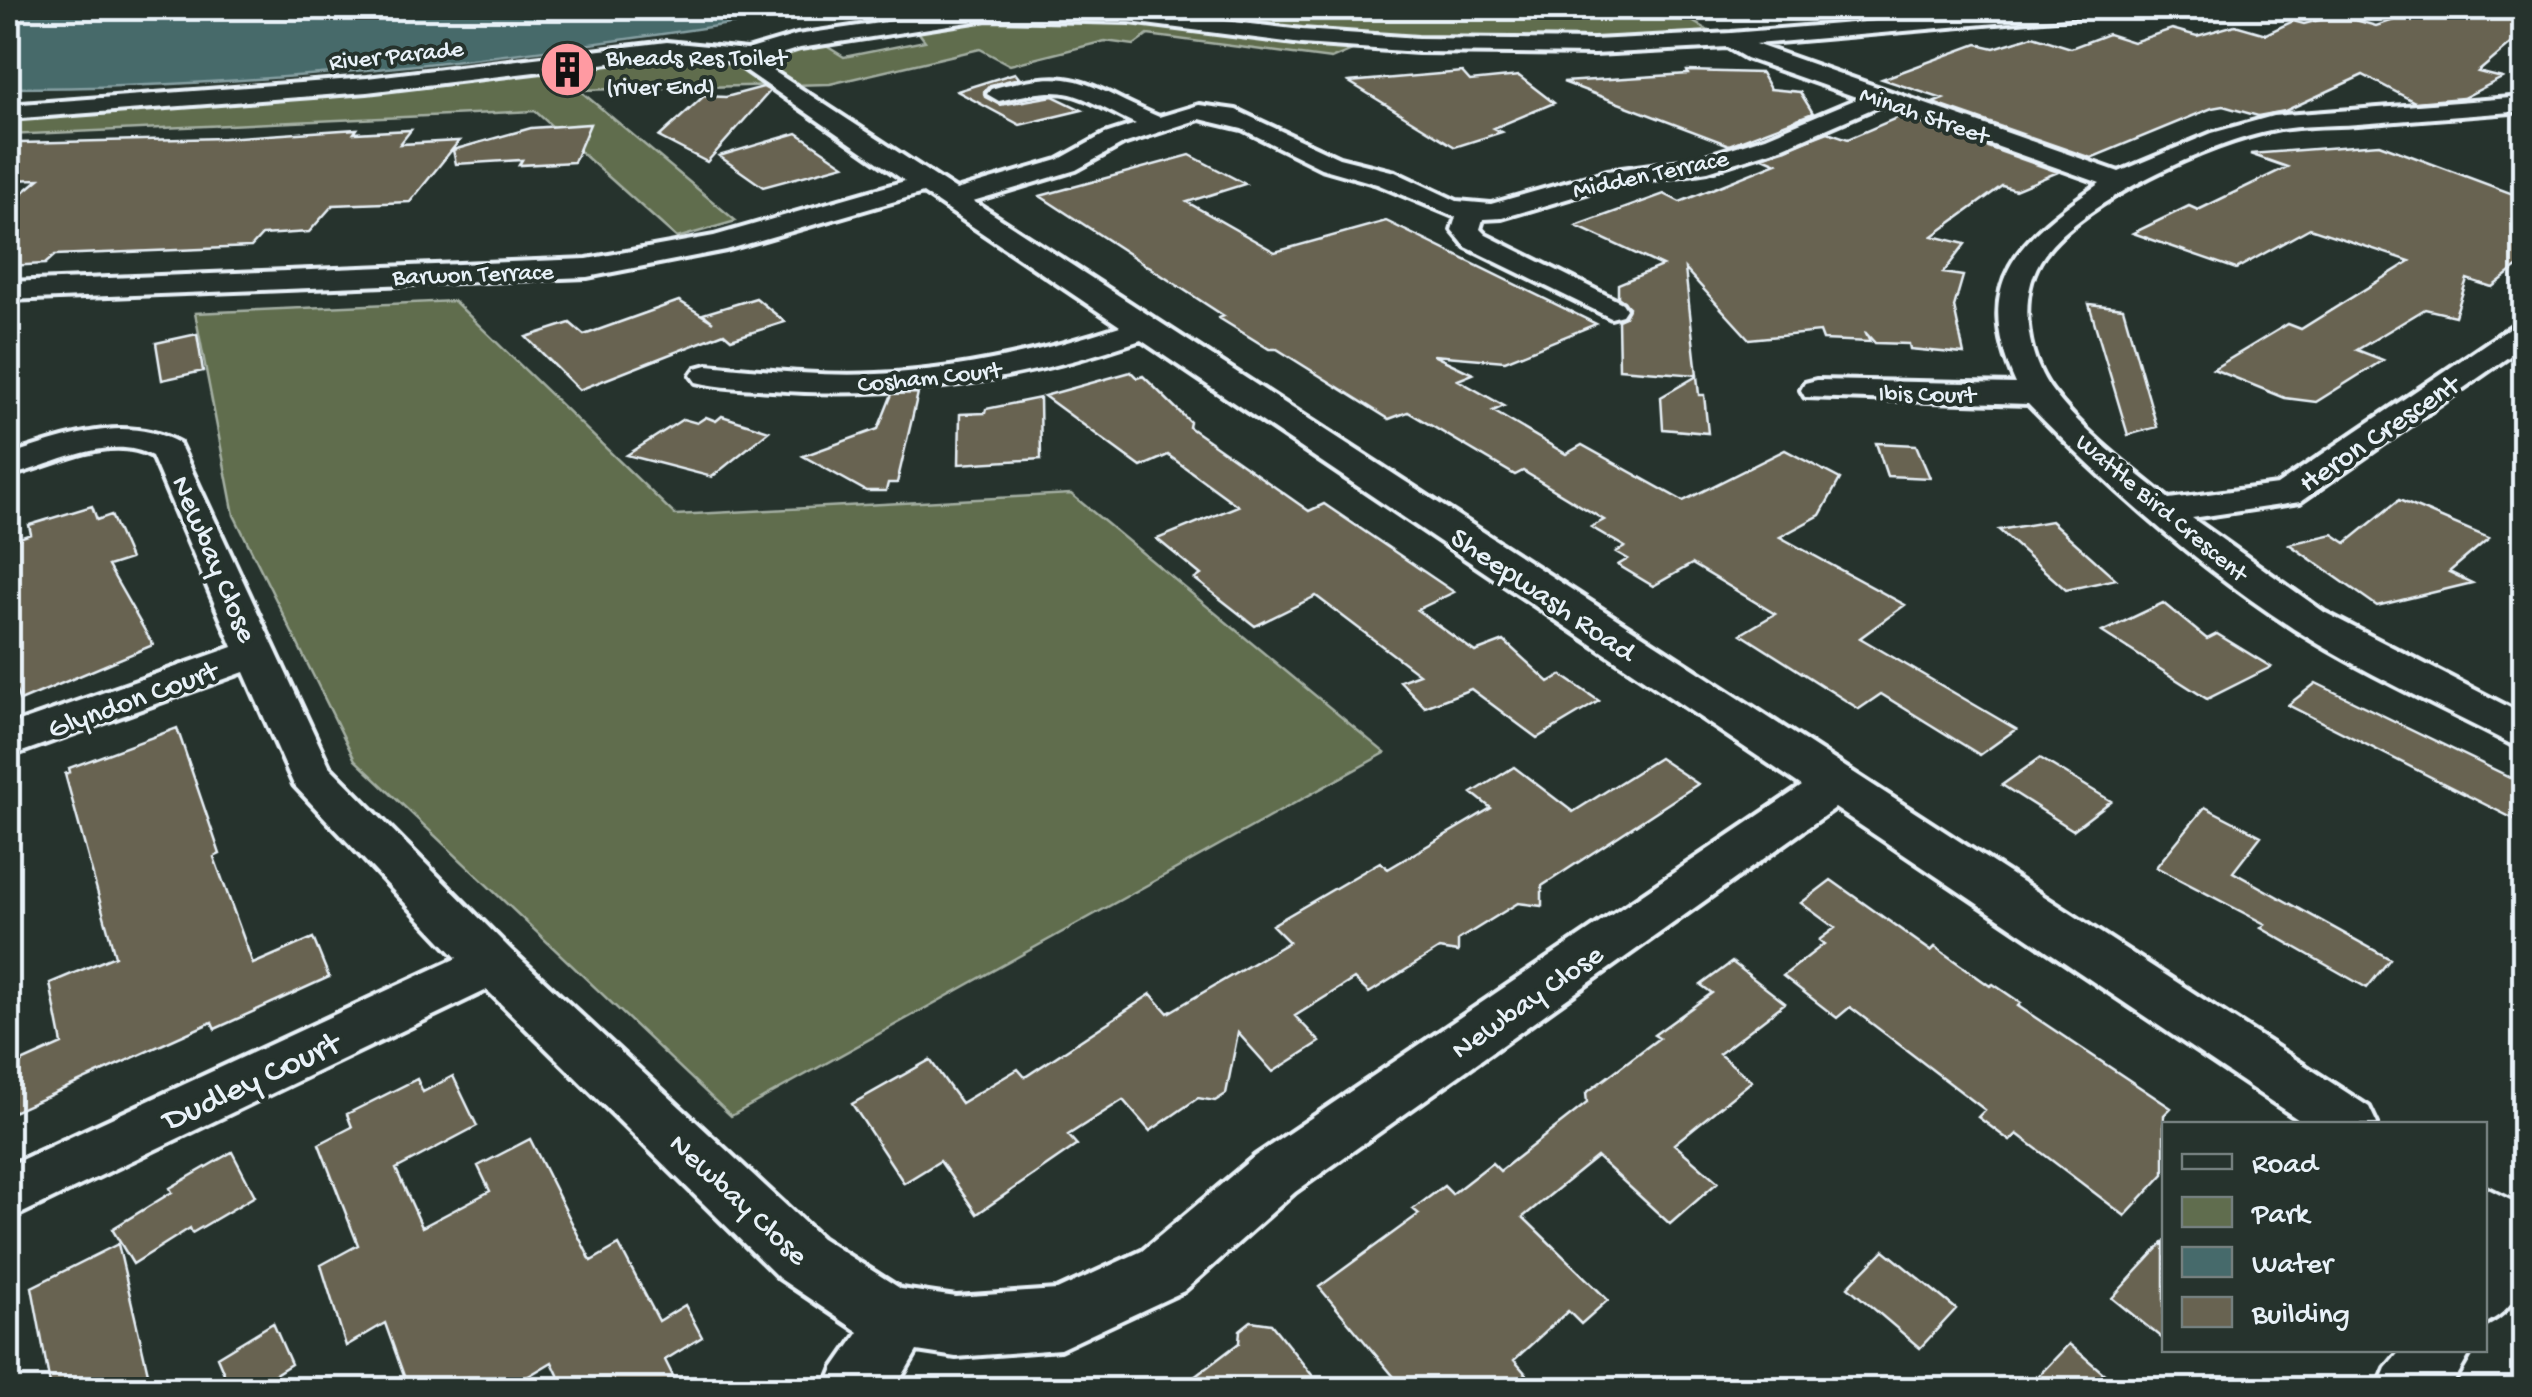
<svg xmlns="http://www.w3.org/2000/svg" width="2532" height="1397" viewBox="0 0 2532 1397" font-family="'Gochi Hand',sans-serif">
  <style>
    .green { fill: #606d4e; stroke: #a4afa3; stroke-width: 2.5 }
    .water { fill: #466a6b; stroke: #87a0a3; stroke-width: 2.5 }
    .building { fill: #686351; stroke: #e8f1f8; stroke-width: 2.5 }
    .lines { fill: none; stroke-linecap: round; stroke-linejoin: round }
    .minor-casing { stroke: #e8f1f8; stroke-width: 8 }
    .minor { fill: #26332d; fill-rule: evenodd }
    .labels { text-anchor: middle; stroke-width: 8; stroke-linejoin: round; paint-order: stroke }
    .far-street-label { font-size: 25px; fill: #e8f1f8; stroke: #26332d }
    .far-poi-label { font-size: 25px; fill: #e8f1f8; stroke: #26332d; text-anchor: start }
    .street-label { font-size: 30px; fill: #e8f1f8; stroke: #26332d }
    .near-street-label { font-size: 35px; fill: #e8f1f8; stroke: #26332d }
  </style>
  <rect width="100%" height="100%" fill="#26332d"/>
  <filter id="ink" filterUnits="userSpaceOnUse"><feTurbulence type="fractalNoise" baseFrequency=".01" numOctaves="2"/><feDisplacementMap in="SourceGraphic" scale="20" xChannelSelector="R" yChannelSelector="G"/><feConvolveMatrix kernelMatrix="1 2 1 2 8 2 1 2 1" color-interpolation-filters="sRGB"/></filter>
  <g filter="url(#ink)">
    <!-- green -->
    <path class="green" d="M900,8H1200L1258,15H1336L1371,8H1460L1506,19L1609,11L1687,18L1715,35L1610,40L1380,38L1331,59L1148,35L1134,45L1105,41L1010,65L980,49L830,84L579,90L736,221L677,238L535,111L8,135V114C215,102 420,79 627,56C692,49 758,56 823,44L844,57L925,41Z
      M454,301L675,515L1071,494L1385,753L731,1116L355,760L234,515L195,313Z"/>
    <!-- water -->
    <path class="water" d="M8,8H832C561,52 283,88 8,88Z"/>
    <!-- building -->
    <path class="building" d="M2442,8L2471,12L2480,8H2524V33L2478,72L2502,78L2463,98L2415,102L2363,75L2285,111L2258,116L2223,106L2212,108L2091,158L1933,103L1943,99L1882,79L1977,44L1994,48L2033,36L2071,48L2108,34L2133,42L2172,29L2197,36L2235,25L2266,34L2293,21L2304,24L2338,15L2376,26L2406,16L2417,18Z
      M1687,71L1761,73L1770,89L1800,92L1813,113L1729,145L1563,82L1688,74Z
      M1462,72L1470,81L1519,76L1554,103L1494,128L1502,132L1455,147L1349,82Z
      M1015,73L1019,78L990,85L984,92L985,97L1000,105L1053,96L1082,110L1020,125L957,91Z
      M763,87L770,91L707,162L659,137L704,96L726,97Z
      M1901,116L2058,172L2015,190L2002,186L1933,236L1965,244L1943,273L1963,276L1954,307L1964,354L1910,349L1909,344L1875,343L1865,332L1870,342L1823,340L1820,332L1749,339L1685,269L1697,375L1619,369L1618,320L1625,317L1629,307L1618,297V284L1662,266L1576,226L1664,194L1680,202L1777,163L1763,157L1828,132L1848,139Z
      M590,124L574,162L519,165L522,160L456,164L453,150L531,128Z
      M357,129L354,133L411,130L400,144L459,141L410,202L333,205L309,232L262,235L251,247L55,255L45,264L8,266V205L39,179L8,180V152L20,143L224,138Z
      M797,133L844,165L763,187L719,156Z
      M2379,144L2524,198V262L2492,287L2467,279L2455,316L2425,309L2357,350L2383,360L2316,402L2285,398L2213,369L2288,324L2301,329L2410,261L2310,228L2236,269L2133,233L2189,206L2198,210L2287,167L2250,154Z
      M1190,155L1245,184L1187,202L1275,252L1386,221L1596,324L1505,361L1433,355L1473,374L1458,380L1504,406L1493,411L1566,454L1582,445L1683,501L1785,450L1840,479L1820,515L1780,537L1905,605L1860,638L2016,729L1980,755L1881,694L1859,709L1741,634L1775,614L1692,564L1653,586L1618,565L1628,559L1616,552L1625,547L1591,527L1604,520L1523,471L1515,475L1408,412L1389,419L1277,349H1269L1219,318L1224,316L1040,196Z
      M756,298L785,322L731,339L724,333L579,390L526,337L570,323L584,335L679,301L713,322L703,314Z
      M2089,304L2123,308L2157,427L2128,435Z
      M197,334L203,371L162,380L156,343Z
      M1131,372L1137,378L1143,376L1190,422L1189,427L1309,511L1324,504L1454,592L1417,610L1475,652L1504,641L1549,682L1561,675L1599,701L1537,738L1471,689L1425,707L1400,681L1419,674L1316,596L1255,626L1195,579L1201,575L1157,539L1238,506L1168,455L1141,467L1044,396Z
      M1697,376L1699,395H1704L1708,433L1663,429L1661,397Z
      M918,393L897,483H888L886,491H866L803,456L878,429L892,394Z
      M1040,398L1041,459L959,464L960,414L985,413L986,409Z
      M722,416L769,431L712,477L627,455L683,419L697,423L706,417L716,421Z
      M1876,443L1916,445L1930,478L1887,476Z
      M2399,500L2489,538L2449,572L2472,583L2377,606L2289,544L2333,534L2346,543Z
      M92,506L97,520L111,515L130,559L108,566L153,645L20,701L8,673V542L31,534L29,525Z
      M2051,521L2116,579L2066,590L1999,530Z
      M2163,603L2207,639L2217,634L2271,667L2207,699L2102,632Z
      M2316,683L2524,784V824L2288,705Z
      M177,728L220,854L214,857L253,964L313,938L329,977L215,1029L212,1022L13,1112L8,1068L62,1044L50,983L115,956L65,774L70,772L69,768Z
      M1659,758L1698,784L1542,886V906L1518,903L1458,940V952L1439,949L1369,993L1354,979L1295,1016L1320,1042L1273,1072L1238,1033L1226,1094L1215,1101L1198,1098L1150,1131L1123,1100L1068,1135L1077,1145L977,1214L940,1161L904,1183L852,1104L930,1060L961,1103L1018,1069L1025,1077L1151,994L1168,1013L1289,942L1272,925L1380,862L1388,869L1491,808L1472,793L1514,767L1573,812Z
      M2040,758L2111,801L2073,830L2002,785Z
      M2205,807L2261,836L2233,872L2390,959L2367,988L2261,928L2265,924L2156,867Z
      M1831,880L1931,951L1935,947L1990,986L1993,984L2021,1003L2018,1006L2171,1108L2164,1115V1174L2125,1216L2017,1134L2010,1141L1978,1117L1985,1110L1850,1007L1837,1018L1783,976L1824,944L1819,940L1835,928L1801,903Z
      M1732,962L1785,1003L1719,1054L1752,1081L1674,1144L1718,1182L1670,1224L1597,1157L1523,1217L1608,1300L1581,1324L1568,1311L1514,1360L1540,1390H1405L1319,1287L1419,1214L1413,1209L1444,1186L1452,1194L1492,1163L1500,1171L1587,1103L1586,1093L1659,1038L1654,1035L1712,993L1701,985Z
      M453,1076L477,1126L396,1169L422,1227L490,1191L478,1166L530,1139L591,1261L619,1245L659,1321L685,1305L702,1337L665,1360L680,1390H565L552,1362L505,1390H409L385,1323L346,1346L321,1265L358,1245L319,1144L352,1127L347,1114L417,1079L423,1092Z
      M232,1152L255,1196L192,1233L190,1228L133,1264L112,1229L172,1192L170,1188Z
      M2164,1242V1340L2112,1298Z
      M118,1244L152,1390H51L32,1287Z
      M1884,1250L1956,1309L1920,1348L1848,1287Z
      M1251,1321L1271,1324L1324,1390H1177L1239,1343L1240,1330Z
      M273,1323L291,1364L250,1390H231L217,1357Z
      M2069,1344L2081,1354L2123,1390H2025Z"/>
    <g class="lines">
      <defs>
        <path id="minor" d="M983,8L1130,10L1302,30L1418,38L1594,40L1731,33L2034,8H2111L2101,14L1755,44L2119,172L2212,133L2273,116L2524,97V111C2469,115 2413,120 2358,124C2331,126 2301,125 2275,130C2210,142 2083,201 2044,255C2017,292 2025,355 2052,391C2083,432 2129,467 2169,499L2277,485L2513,325L2524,323V346L2300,502L2192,518L2324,612L2524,715V748L2509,743C2438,706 2362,672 2294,629C2196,565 2109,488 2028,404L1805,397L1801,390L1805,383L1817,380L2016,384C1970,281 2019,239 2100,183L1881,105L1784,147L1708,171L1610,186L1502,218L1483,219L1480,229L1486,235L1622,303L1626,309L1622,315L1611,318L1466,247L1452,230L1456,217L1377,184L1321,168L1242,129L1200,119L1123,144L1076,170L973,201L2369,1107L2377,1124H2305L1835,808L1295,1192L1184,1291L1060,1349L956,1357L917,1351L894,1390H825L834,1368L859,1332L779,1278L487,990L8,1220V1166L457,958L294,785L244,672L8,757V726L233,647L152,456C109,432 51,467 8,476V455C63,438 124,413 179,443L329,766L511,950L821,1238L901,1289L956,1297L1057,1290L1142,1251L1255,1156L1802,786L1141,340C1020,381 899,400 772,390C747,388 720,388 696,382L691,375L696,368L707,365C764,370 821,377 877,374C961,370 1041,352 1120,326L923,193L726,250L587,277L8,300V282L587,259L714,236L905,181L734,62L667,56L367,92L8,119V105L367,78L667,42L747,50L797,35ZM988,19L1130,22L1302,44L1418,52L1594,54L1727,47L1746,58L1859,98L1766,137L1696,159L1607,171L1491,204L1457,201L1395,172L1339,158L1236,110L1199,105L1159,117C1082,84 1078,65 991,89L987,94L999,101C1072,83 1071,93 1136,124L1105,134L1058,160L956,190L758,61L800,48Z
          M2484,1187L2524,1207C2524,1256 2532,1302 2484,1324Z
          M2401,1350H2472L2449,1390H2377L2386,1368Z"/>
      </defs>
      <!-- minor casing -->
      <use href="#minor" class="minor-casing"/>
      <!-- minor -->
      <use href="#minor" class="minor"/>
    </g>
  </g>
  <!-- icons -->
  <defs>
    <symbol id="building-disc" viewBox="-11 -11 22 22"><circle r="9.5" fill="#ff9aa2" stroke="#26332d"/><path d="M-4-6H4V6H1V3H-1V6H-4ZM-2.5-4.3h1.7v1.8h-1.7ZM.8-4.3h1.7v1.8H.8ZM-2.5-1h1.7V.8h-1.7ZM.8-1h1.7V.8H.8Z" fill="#111"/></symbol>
  </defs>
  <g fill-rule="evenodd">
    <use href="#building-disc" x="536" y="38" width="63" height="63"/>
  </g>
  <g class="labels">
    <!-- far-street labels -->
    <g class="far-street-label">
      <text transform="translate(396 53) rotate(-6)" y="9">River Parade</text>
      <text transform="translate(1925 113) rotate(19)" y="9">Minah Street</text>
      <text transform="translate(1650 172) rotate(-12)" y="9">Midden Terrace</text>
      <text transform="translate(473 272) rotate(-2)" y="9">Barwon Terrace</text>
      <text transform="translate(929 375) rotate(-6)" y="9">Cosham Court</text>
      <text transform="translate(1927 392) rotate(1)" y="9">Ibis Court</text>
      <text transform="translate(2163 506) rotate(40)" y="9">Wattle Bird Crescent</text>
    </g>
    <!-- far-poi labels -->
    <g class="far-poi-label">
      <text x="606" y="65">Bheads Res Toilet<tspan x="606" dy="29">(river End)</tspan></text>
    </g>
    <!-- street labels -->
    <g class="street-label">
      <text transform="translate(2378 432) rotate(-34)" y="10">Heron Crescent</text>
      <text transform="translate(216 558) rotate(67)" y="10">Newbay Close</text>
      <text transform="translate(1544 593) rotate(34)" y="10">Sheepwash Road</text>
      <text transform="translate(132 698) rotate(-20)" y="10">Glyndon Court</text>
      <text transform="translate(1526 1000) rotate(-35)" y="10">Newbay Close</text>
      <text transform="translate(740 1198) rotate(43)" y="10">Newbay Close</text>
    </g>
    <!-- near-street labels -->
    <g class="near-street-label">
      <text transform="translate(250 1079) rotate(-25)" y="12">Dudley Court</text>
    </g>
  </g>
  <!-- margin -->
  <rect width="2532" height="1397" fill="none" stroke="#26332d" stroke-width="40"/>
  <rect x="20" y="20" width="2492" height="1357" fill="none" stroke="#e8f1f8" stroke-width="4" filter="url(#ink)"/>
  <!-- legend -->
  <rect x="2162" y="1122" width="325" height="230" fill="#26332d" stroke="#747f7e" stroke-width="2.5"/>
  <rect x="2182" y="1154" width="50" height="15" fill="#26332d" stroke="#747f7e" stroke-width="2.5"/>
  <text x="2252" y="1172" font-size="30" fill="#e8f1f8">Road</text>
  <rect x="2182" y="1197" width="50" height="30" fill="#606d4e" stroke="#747f7e" stroke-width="2.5"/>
  <text x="2252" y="1222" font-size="30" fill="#e8f1f8">Park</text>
  <rect x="2182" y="1247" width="50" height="30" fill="#466a6b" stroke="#747f7e" stroke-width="2.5"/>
  <text x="2252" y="1272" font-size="30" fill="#e8f1f8">Water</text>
  <rect x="2182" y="1297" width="50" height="30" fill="#686351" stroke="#747f7e" stroke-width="2.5"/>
  <text x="2252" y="1322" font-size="30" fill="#e8f1f8">Building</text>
</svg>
